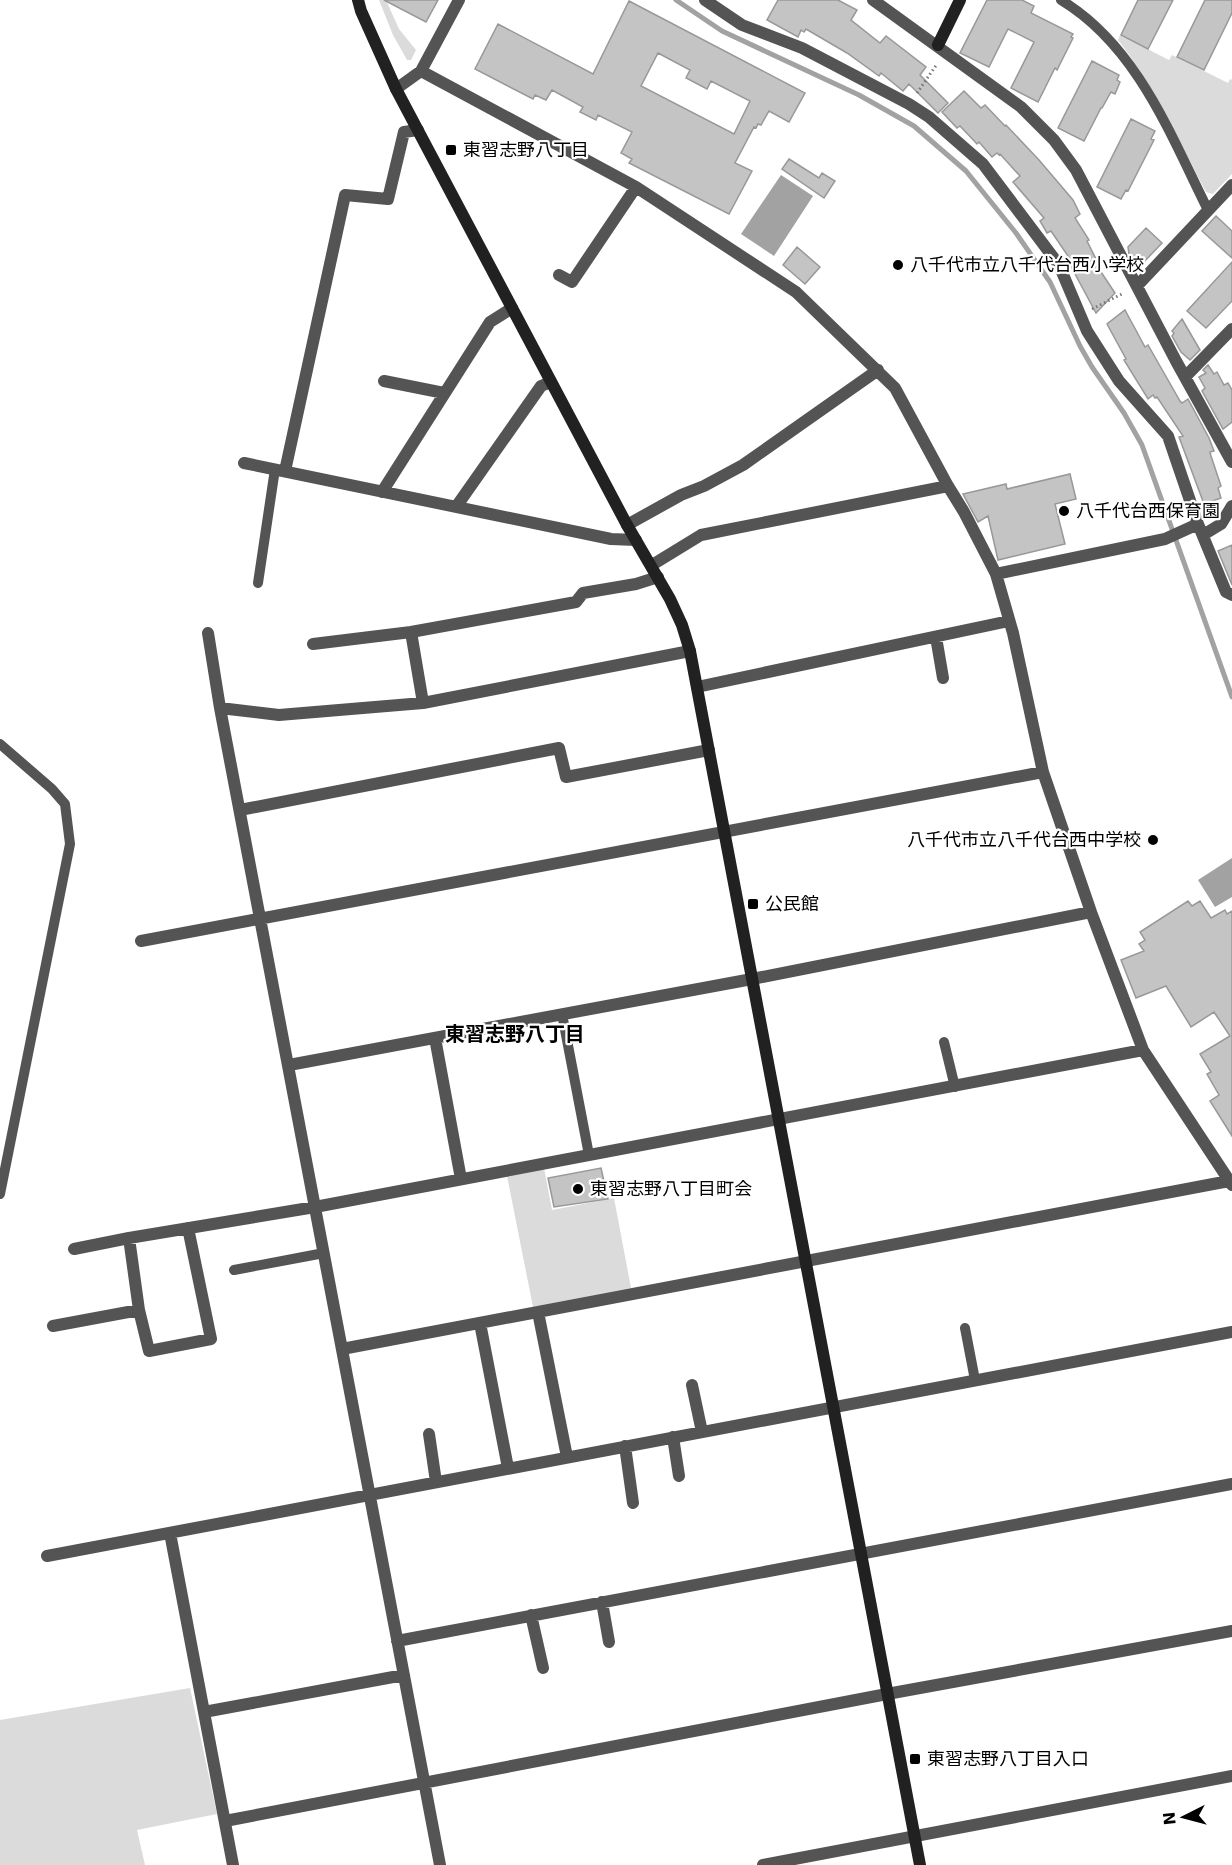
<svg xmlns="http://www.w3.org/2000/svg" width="1232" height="1865" viewBox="0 0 1232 1865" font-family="'DejaVu Sans','Noto Sans JP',sans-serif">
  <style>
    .green { fill: #dbdbdb }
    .water { fill: #a2a2a2 }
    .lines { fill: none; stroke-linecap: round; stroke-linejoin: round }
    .stream { stroke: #a2a2a2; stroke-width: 5 }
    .building { fill: #c4c4c4; stroke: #989898; stroke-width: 1.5; fill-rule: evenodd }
    .path { stroke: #767676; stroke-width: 3; stroke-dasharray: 1.5 3; stroke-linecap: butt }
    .lane { stroke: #545454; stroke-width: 10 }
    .street { stroke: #545454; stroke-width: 12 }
    .secondary { stroke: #212121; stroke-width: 12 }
    .poi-dot { fill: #000; stroke: #fff; stroke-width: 2 }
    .labels { text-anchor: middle; stroke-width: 4.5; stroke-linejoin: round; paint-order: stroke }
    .poi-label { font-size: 18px; fill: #000; stroke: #fff; text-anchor: start }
    .neighbourhood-label { font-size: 20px; font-weight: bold; fill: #000; stroke: #fff }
  </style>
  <rect width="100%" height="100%" fill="#fff"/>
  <!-- green -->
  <path class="green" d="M379,0H386L399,29L416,50L411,60H407L393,35Z
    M1120,35L1169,60L1172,55L1228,83L1230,79L1232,80V174L1213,194L1206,192C1179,140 1154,86 1118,40Z
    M544,1168L552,1210L614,1198L631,1288L533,1307L507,1176Z
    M190,1688L217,1814L137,1830L145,1865H0V1720Z"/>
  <!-- water -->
  <path class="water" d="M781,175L813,196L774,256L741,234Z
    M1232,858V897L1215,907L1198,880Z"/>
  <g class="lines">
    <!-- stream -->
    <path class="stream" d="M676,0L722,31L859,95L914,126L966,171L1016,233L1050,282L1080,346L1092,367L1124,413L1142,445L1232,697"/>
  </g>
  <!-- building -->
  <path class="building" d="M384,0H438L426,22Z
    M778,0H838L857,10L851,20L880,43L886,36L926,67L920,75L948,103L938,113L909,84L903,91L881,73L879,76L847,53L806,29L804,32L801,30L798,37L767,20Z
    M987,0H1022L1034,6L1031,13L1073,34L1071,37L1073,38L1057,70L1055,68L1038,102L1011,88L1034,42L1008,29L989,67L960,53Z
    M1138,0H1173L1148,49L1121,35Z
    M1205,0H1232V13L1204,70L1177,57Z
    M629,1L805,93L789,122L769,111L761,125L758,124L756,128L754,127L735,163L752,171L729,214L629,163L632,159L621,153L632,132L598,115L596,120L580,112L583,107L552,90L546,100L535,95L533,99L475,69L498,24L593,74ZM658,53L690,70L686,78L707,89L711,81L750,101L734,134L641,86Z
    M1092,61L1119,75L1117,80L1120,82L1115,94L1111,92L1102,108H1101L1084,141L1058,128Z
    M964,91L981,108L985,105L1005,126L1006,125L1039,160L1073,200L1080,214L1075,218L1089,240L1087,241L1099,265L1097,266L1115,293L1096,313L1068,261L1070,259L1051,231L1047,233L1040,221L1044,218L1013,182L1020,176L1000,154L999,155L997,153L992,157L979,142L977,144L960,126L957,128L942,112Z
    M1131,119L1155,131L1151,139L1154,140L1128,191L1126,190L1121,199L1097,187Z
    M789,159L819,178L822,173L835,181L824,198L782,169Z
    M1216,216L1232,231V258L1202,231Z
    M1146,228L1162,243L1141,265L1129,254L1128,247Z
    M797,247L820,267L805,284L783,265Z
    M1232,262V301L1206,328L1187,311Z
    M1125,310L1145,347L1148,345L1180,401L1182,403L1188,399L1209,438L1214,451L1210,452L1211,456L1221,486L1218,488L1221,498L1204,504L1179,437L1183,436L1157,397L1155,398L1153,395L1148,399L1124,360L1126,359L1107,324Z
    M1182,319L1200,350L1190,360L1181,352L1172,336L1174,333L1172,331Z
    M1208,365L1214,374L1217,372L1224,385L1228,383L1232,390V422L1223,429L1202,391L1205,388L1199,377L1206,373L1203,370Z
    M1070,474L1076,499L1055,504L1065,544L998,560L988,516L978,522L963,494L1006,484L1007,489Z
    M1232,545V585L1218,551Z
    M1188,901L1192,906L1200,901L1211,918L1225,910L1227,914L1232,911V1136L1210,1101L1219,1095L1207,1074L1211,1072L1200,1054L1230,1036L1214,1012L1191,1027L1166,986L1136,998L1121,960L1144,951L1139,944L1145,940L1140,932Z
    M601,1168L608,1199L554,1207L548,1178Z"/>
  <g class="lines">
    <!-- path -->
    <path class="path" d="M917,93L937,64
      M1092,309L1124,293"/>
    <!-- lane -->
    <path class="lane" d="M1061,0C1137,46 1170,134 1208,210
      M258,583L275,469
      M0,744L52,789L65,804L70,844L0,1194
      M562,1014L589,1155
      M944,1042L955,1087
      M234,1270L324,1253
      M965,1328L975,1380"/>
    <!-- street -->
    <path class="street" d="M705,0L742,25L802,48L909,104L929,117L983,164L1059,265L1087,331L1119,381L1168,436L1198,524L1226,592L1232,595
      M873,0L1021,107L1054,140L1076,170L1176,361L1232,462
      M421,71L636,187L796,292L895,388L948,486L964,512L996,574L1013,633L1043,772L1091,912L1143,1050L1232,1185
      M396,89L421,71L459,0
      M559,275L572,282L636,187
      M1137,286L1232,185
      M1186,376L1232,329
      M384,381L444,393
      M244,463L611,539L636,540
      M285,471L345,195L388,199L404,132L418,130
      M382,492L490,322L512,308
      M456,507L541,386L551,382
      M627,525L681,495L704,486L743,465L878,370
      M1203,535L1221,524L1232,506
      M652,565L701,535L948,486
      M996,574L1165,539L1198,524
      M411,632L423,703
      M208,633L220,708L440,1865
      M936,637L943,678
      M313,644L411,632L576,602L583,593L636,584L658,577
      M697,687L1009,621
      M220,708L279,715L423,703L690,651
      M240,810L559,748L566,777L709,750
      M141,941L1043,772
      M435,1038L461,1179
      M289,1065L752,979L1091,912
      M129,1238L139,1310L149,1351L211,1339L188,1228
      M74,1249L129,1238L315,1207L1143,1050
      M538,1312L567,1457
      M480,1323L508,1468
      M53,1326L139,1310
      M342,1349L1229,1181
      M692,1385L702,1432
      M429,1434L436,1482
      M673,1437L679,1476
      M625,1446L633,1503
      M170,1533L233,1865
      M47,1556L1232,1332
      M602,1602L609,1642
      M531,1615L543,1668
      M397,1641L1232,1484
      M204,1712L404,1675
      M225,1821L887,1694L1232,1631
      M763,1865L1232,1776"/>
    <!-- secondary -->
    <path class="secondary" d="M358,0L361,11L396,89L627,525L670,599L682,625L690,651L920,1865
      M938,45L960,0"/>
  </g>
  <!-- markers -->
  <g class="poi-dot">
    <rect x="445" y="144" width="12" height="12" rx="3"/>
    <circle cx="898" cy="265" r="6"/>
    <circle cx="1064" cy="511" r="6"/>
    <circle cx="1153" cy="840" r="6"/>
    <rect x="747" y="898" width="12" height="12" rx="3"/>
    <circle cx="578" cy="1189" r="6"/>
    <rect x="909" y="1753" width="12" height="12" rx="3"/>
  </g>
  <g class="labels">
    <!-- poi labels -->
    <g class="poi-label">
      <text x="463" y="156">東習志野八丁目</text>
      <text x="910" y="271">八千代市立八千代台西小学校</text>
      <text x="1076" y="517">八千代台西保育園</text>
      <text x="1141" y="846" text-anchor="end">八千代市立八千代台西中学校</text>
      <text x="765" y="910">公民館</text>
      <text x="590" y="1195">東習志野八丁目町会</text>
      <text x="927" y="1765">東習志野八丁目入口</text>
    </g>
    <!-- neighbourhood labels -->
    <g class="neighbourhood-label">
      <text x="515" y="1041">東習志野八丁目</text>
    </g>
  </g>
  <!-- north arrow -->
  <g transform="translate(1184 1817) rotate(264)" stroke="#ffffff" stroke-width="4.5" paint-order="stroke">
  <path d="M0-4.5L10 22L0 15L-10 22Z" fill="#000000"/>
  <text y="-9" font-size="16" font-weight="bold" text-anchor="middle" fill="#000000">N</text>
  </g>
</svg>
